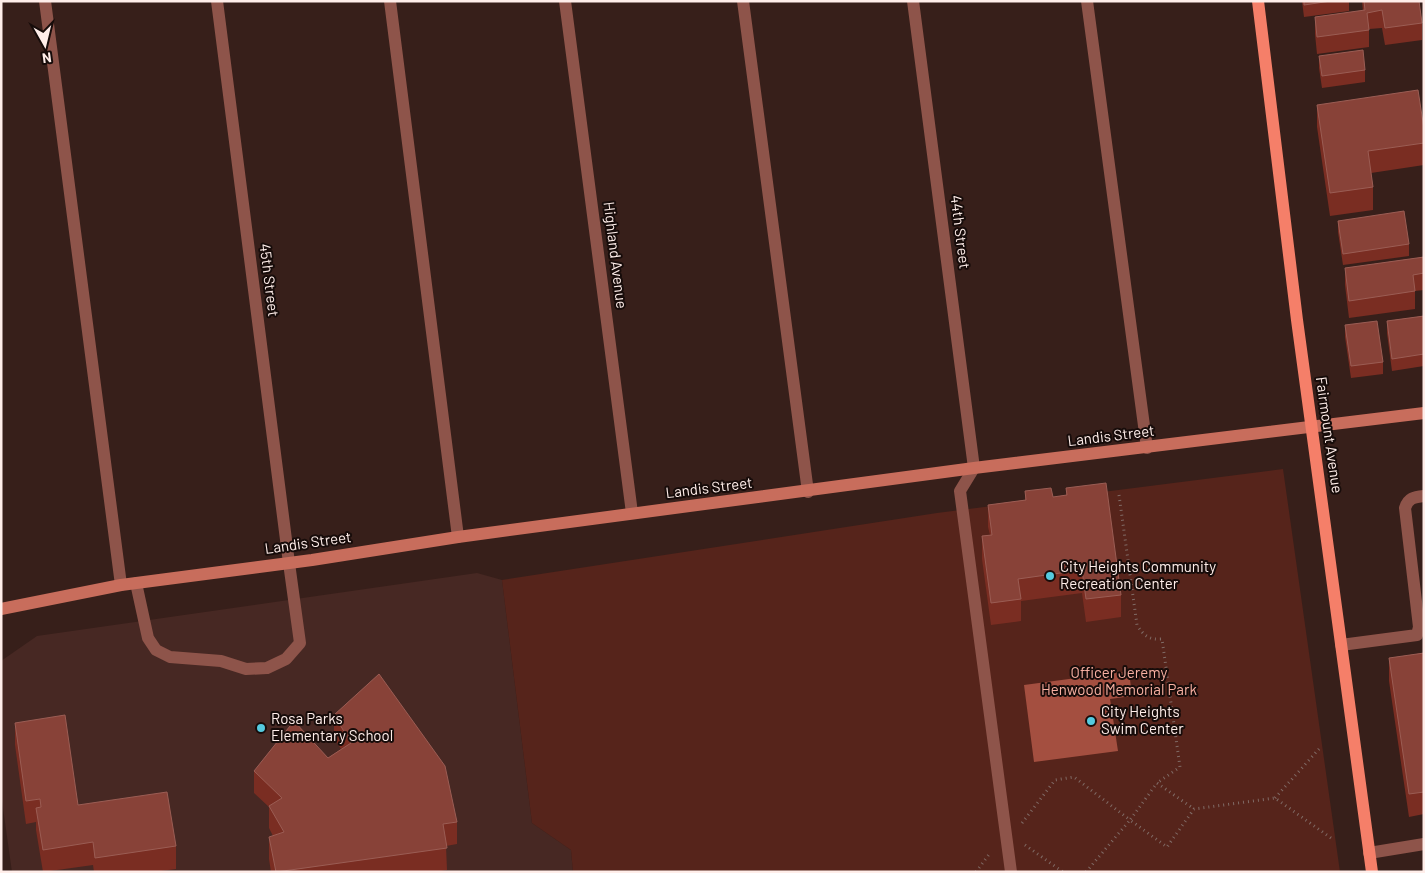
<svg xmlns="http://www.w3.org/2000/svg" width="1425" height="873" viewBox="0 0 1425 873" font-family="Barlow,sans-serif">
  <style>
    .built { fill: #472823 }
    .green { fill: #56241b }
    .water { fill: #a44f40 }
    .lines { fill: none; stroke-linecap: round; stroke-linejoin: round }
    .path { stroke: #806b66; stroke-width: 3; stroke-dasharray: 1 4; stroke-linecap: butt }
    .lane { stroke: #8e544a; stroke-width: 12 }
    .street { stroke: #8e544a; stroke-width: 12 }
    .secondary { stroke: #c86d5c; stroke-width: 12 }
    .primary { stroke: #f57f69; stroke-width: 12 }
    .wall { fill: #7a2d22 }
    .building { fill: #884238; stroke: #9b5d54 }
    .poi-dot { fill: #55cadf; stroke: #170c0a; stroke-width: 2 }
    .labels { text-anchor: middle; stroke-width: 4; stroke-linejoin: round; paint-order: stroke }
    .street-label { font-size: 15px; fill: #ffeeea; stroke: #170c0a }
    .poi-label { font-size: 15px; fill: #ffeeea; stroke: #170c0a; text-anchor: start }
    .park-label { font-size: 15px; fill: #f8b0a2; stroke: #170c0a }
  </style>
  <rect width="100%" height="100%" fill="#371f1a"/>
  <!-- built -->
  <path class="built" d="M477,573L502,580L532,823L571,850L573,872H12L1,794V661L37,636Z"/>
  <!-- green -->
  <path class="green" d="M1283,469L1340,872H573L571,850L532,823L502,580L937,513Z"/>
  <!-- water -->
  <path class="water" d="M1129,671L1132,696L1110,699L1118,751L1034,762L1024,685Z"/>
  <g class="lines">
    <!-- path -->
    <path class="path" d="M1119,495L1137,625C1144,636 1149,640 1162,639L1180,767L1157,783
      M1275,798L1319,749
      M1022,823L1055,780L1074,777L1130,820L1157,783L1194,809
      M1025,845L1063,872
      M976,872L990,853
      M1086,872L1130,820L1167,847L1194,809L1275,798L1331,838"/>
    <!-- lane -->
    <path class="lane" d="M45,1L121,585
      M390,1L458,537
      M743,1L808,492
      M1087,1L1147,448
      M136,583L148,638L156,650L170,657L221,661L246,669L267,668L286,659L300,643L289,563
      M1341,645L1417,635L1419,627L1405,508C1408,498 1414,497 1424,496
      M1369,853L1424,844"/>
    <!-- street -->
    <path class="street" d="M217,1L289,563
      M565,1L632,513
      M913,1L974,468L960,491L1011,872"/>
    <!-- secondary -->
    <path class="secondary" d="M1,609L121,585L312,560L458,537L974,468L1424,413"/>
    <!-- primary -->
    <path class="primary" d="M1258,1L1297,320L1372,872"/>
  </g>
  <!-- wall -->
  <path class="wall" d="M1302,1H1349V11L1304,17Z
    M1362,1H1419L1422,23V40L1385,45L1382,28L1369,29V47L1317,54L1315,34V17L1363,11Z
    M1319,56L1365,70V82L1322,88L1319,68Z
    M1317,105L1424,129V165L1371,173L1373,187V210L1330,216L1317,127Z
    M1338,221L1409,244V256L1343,265L1338,232Z
    M1424,257V290L1415,291V309L1349,318L1345,285V268Z
    M1424,316V366L1392,371L1387,333V321Z
    M1345,325L1383,362V374L1351,378L1345,337Z
    M1066,488L1121,595V617L1086,622L1082,593L1021,601V621L991,625L982,559V536L990,535L988,527V505L1025,500V491L1053,497L1066,495Z
    M1424,645V814L1409,817L1389,681V658L1423,653V646Z
    M334,715L457,822V844L446,846L447,870L436,872H271L269,859V837L273,836L269,828V807L254,793V771L328,758L341,749L334,738Z
    M15,723L78,805L176,846V869L154,872H94L93,865L43,872L36,830V822L26,824L15,745Z"/>
  <!-- building -->
  <path class="building" d="M1304,1H1331L1304,5Z
    M1364,1H1419L1422,23L1385,28L1382,10L1367,13L1369,30L1317,37L1315,17L1365,10Z
    M1363,50L1365,70L1322,76L1319,56Z
    M1418,90L1424,129V143L1368,151L1373,187L1330,193L1317,105Z
    M1404,211L1409,244L1343,254L1338,221Z
    M1424,257V273L1413,275L1415,291L1349,301L1345,268Z
    M1424,316V354L1392,359L1387,321Z
    M1377,321L1383,362L1351,366L1345,325Z
    M1106,483L1121,595L1086,599L1082,570L1018,579L1021,599L991,603L982,536L992,535L988,505L1026,500L1025,491L1051,488L1053,497L1067,495L1066,488Z
    M1424,653V792L1409,794L1389,658Z
    M379,674L445,766L457,822L443,824L447,848L276,872L269,837L284,832L269,806L282,798L254,771L294,721L328,758L351,743L334,715Z
    M65,715L78,805L167,792L176,846L95,858L93,842L43,850L36,808L41,807L40,799L26,801L15,723Z"/>
  <!-- markers -->
  <g class="poi-dot">
    <circle cx="1050" cy="576" r="5"/>
    <circle cx="1091" cy="721" r="5"/>
    <circle cx="261" cy="728" r="5"/>
  </g>
  <g class="labels">
    <!-- street labels -->
    <g class="street-label">
      <text transform="translate(960 232) rotate(83)" y="5">44th Street</text>
      <text transform="translate(615 255) rotate(83)" y="5">Highland Avenue</text>
      <text transform="translate(269 280) rotate(83)" y="5">45th Street</text>
      <text transform="translate(1329 435) rotate(82)" y="5">Fairmount Avenue</text>
      <text transform="translate(1111 436) rotate(-7)" y="5">Landis Street</text>
      <text transform="translate(709 488) rotate(-7)" y="5">Landis Street</text>
      <text transform="translate(308 543) rotate(-8)" y="5">Landis Street</text>
    </g>
    <!-- poi labels -->
    <g class="poi-label">
      <text x="1060" y="572">City Heights Community<tspan x="1060" dy="17">Recreation Center</tspan></text>
      <text x="1101" y="717">City Heights<tspan x="1101" dy="17">Swim Center</tspan></text>
      <text x="271" y="724">Rosa Parks<tspan x="271" dy="17">Elementary School</tspan></text>
    </g>
    <!-- park labels -->
    <g class="park-label">
      <text x="1119" y="678">Officer Jeremy<tspan x="1119" dy="17">Henwood Memorial Park</tspan></text>
    </g>
  </g>
  <!-- border -->
  <rect width="1425" height="873" fill="none" stroke="#ffeeea" stroke-width="5"/>
  <!-- north arrow -->
  <g transform="translate(45 45) rotate(172)" stroke="#170c0a" stroke-width="4" paint-order="stroke">
  <path d="M0-4L9 19L0 12L-9 19Z" fill="#ffeeea"/>
  <text y="-8" font-size="14" font-weight="bold" text-anchor="middle" fill="#ffeeea">N</text>
  </g>
</svg>
